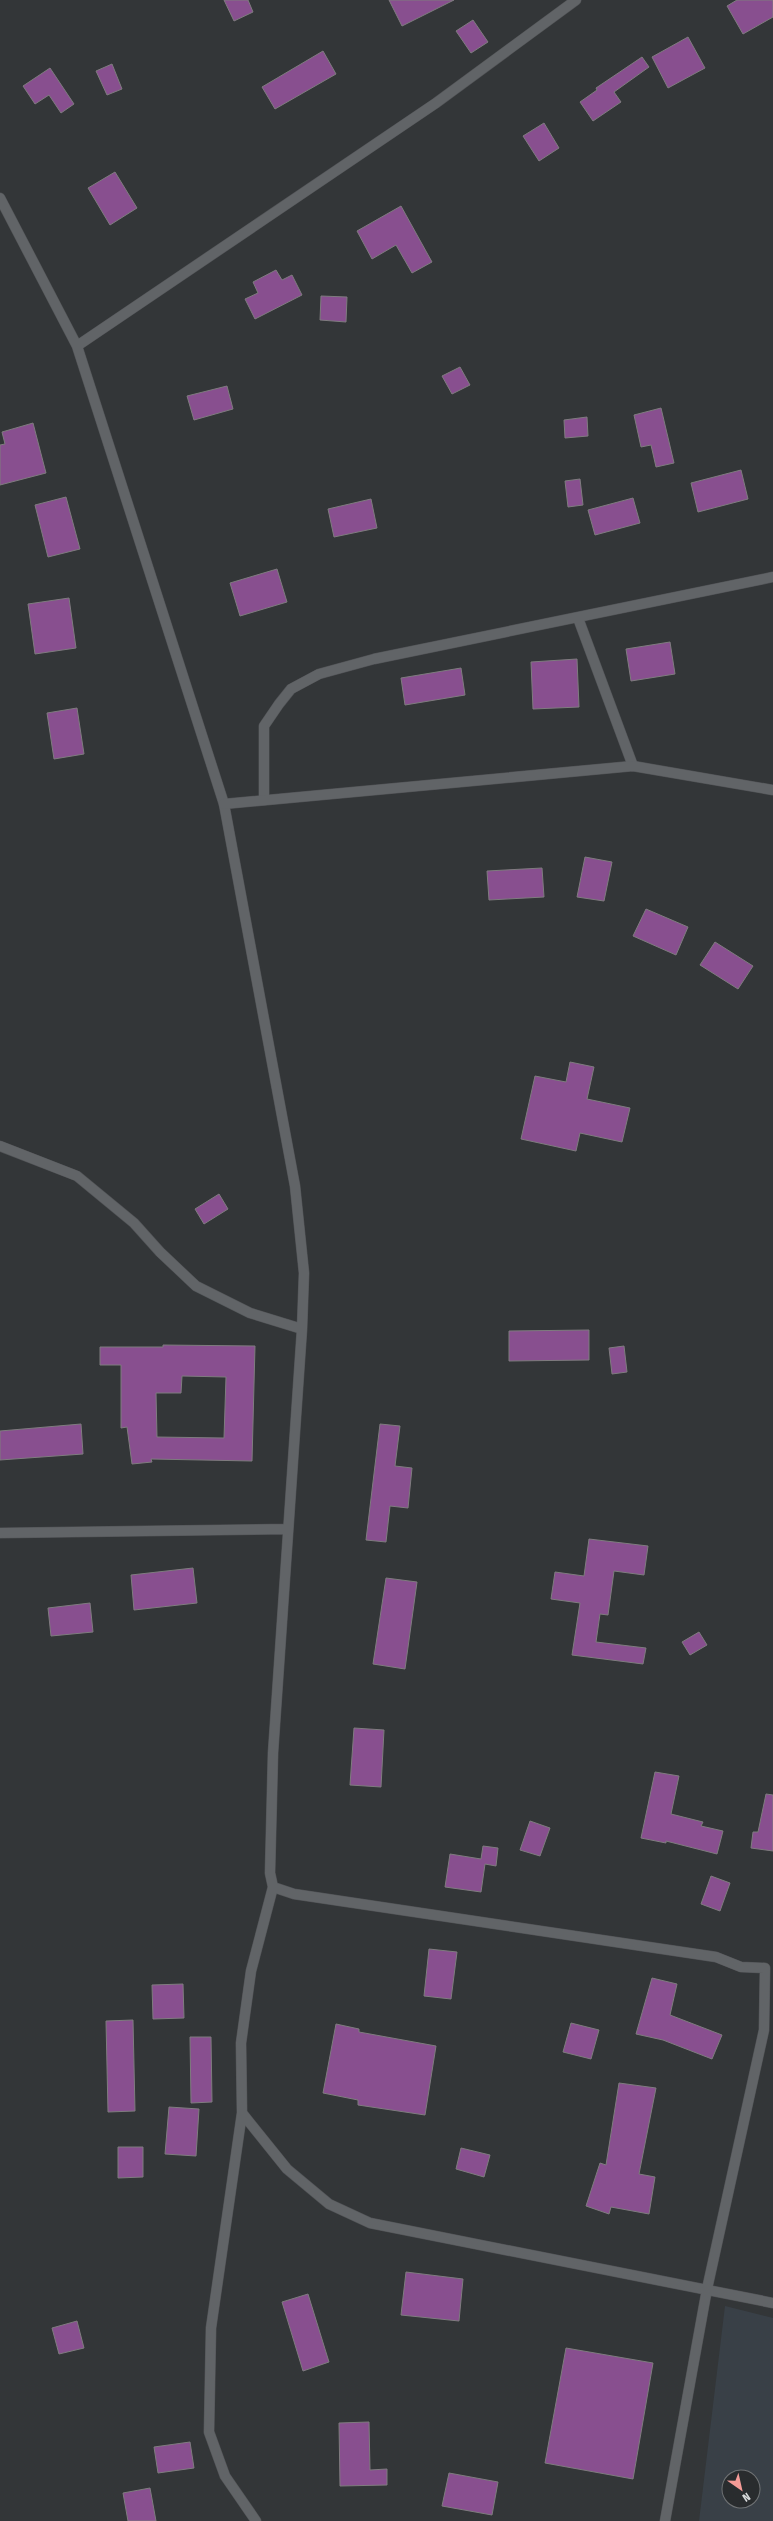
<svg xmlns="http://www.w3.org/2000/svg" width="773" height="2521" viewBox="0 0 773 2521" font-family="'Fira Sans Condensed',sans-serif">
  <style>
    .built { fill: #394047; fill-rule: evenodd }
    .building { fill: #884f8f; stroke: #7f7c7f; fill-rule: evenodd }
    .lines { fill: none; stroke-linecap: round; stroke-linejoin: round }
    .street-casing { stroke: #505255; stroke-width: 11 }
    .secondary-casing { stroke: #505255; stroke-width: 11 }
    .street { stroke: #616467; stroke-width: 10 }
    .secondary { stroke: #616467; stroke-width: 10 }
  </style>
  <rect width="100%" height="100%" fill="#333638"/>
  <!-- built -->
  <path class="built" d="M725,2306L773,2318V2521H699ZM729,2477H753V2501H729Z"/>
  <!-- building -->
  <path class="building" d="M224,0H248L253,12L234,21Z
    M389,0H454L402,26Z
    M737,0H773V17L743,34L727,6Z
    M473,20L488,42L471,53L456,31Z
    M688,37L705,68L668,88L652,57Z
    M323,51L336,74L275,109L262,87Z
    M642,57L649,67L614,92L621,102L593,121L580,102L597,90L596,88Z
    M112,64L122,89L107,95L96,71Z
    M50,68L74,104L61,113L49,95L35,104L23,86Z
    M544,123L559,148L539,161L523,136Z
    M115,172L137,208L110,225L88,188Z
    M401,206L432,262L412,273L396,245L372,259L357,231Z
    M276,270L282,280L292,275L302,295L255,319L245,299L258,293L253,282Z
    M321,296L347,297L346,322L320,320Z
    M460,367L470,385L452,394L442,376Z
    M227,386L233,409L194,420L187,396Z
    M661,408L674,463L656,467L651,445L641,447L634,415Z
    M587,417L588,436L565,438L564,420Z
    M33,423L46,473L0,485V445L5,444L2,432Z
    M741,470L748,499L698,512L691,483Z
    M580,479L583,505L568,507L565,481Z
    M66,497L80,549L48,557L35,505Z
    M633,498L640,523L595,535L588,510Z
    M371,499L377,528L334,537L328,509Z
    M277,569L287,602L240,616L230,583Z
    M69,598L76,648L35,654L28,604Z
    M670,642L675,674L631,681L626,649Z
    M577,659L579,707L533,709L531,662Z
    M461,668L465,695L405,705L401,678Z
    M77,708L84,754L54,759L47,713Z
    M585,857L612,862L604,901L577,897Z
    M542,868L544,897L489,900L487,871Z
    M646,909L688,927L676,955L633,936Z
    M715,942L753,966L738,989L700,965Z
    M570,1062L594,1067L587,1099L630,1108L622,1142L580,1133L576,1151L521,1139L535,1076L566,1082Z
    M219,1194L228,1209L204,1224L195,1209Z
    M589,1330V1360L509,1361V1331Z
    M163,1345L255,1346L252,1461L151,1459L152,1462L132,1464L127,1427L121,1428V1365H100V1347H163ZM182,1376L226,1377L224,1438L157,1437L156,1393H181Z
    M624,1346L627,1372L612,1374L609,1348Z
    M81,1424L83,1454L0,1460V1431Z
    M380,1424L400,1426L395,1466L412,1468L408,1508L390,1506L386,1542L366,1540Z
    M589,1539L648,1546L644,1575L614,1571L608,1615L600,1614L596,1642L646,1648L643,1664L572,1655L580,1603L551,1599L555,1572L584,1576Z
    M193,1568L197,1603L134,1610L131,1575Z
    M386,1578L417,1582L405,1669L373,1664Z
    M90,1603L93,1632L51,1636L48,1608Z
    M699,1632L707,1645L690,1655L682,1642Z
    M354,1728L384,1730L381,1787L350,1785Z
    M655,1772L679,1776L671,1814L703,1822L701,1826L723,1831L717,1854L666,1841V1843L641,1838Z
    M766,1794L773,1795V1851L751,1848L753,1832H758Z
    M530,1821L550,1828L540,1856L520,1850Z
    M483,1846L498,1848L496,1866L485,1864L481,1892L445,1887L450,1854L481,1859Z
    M711,1876L730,1883L720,1911L701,1904Z
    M429,1949L457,1952L451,1999L424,1996Z
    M652,1978L677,1984L670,2015L722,2035L712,2059L663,2040L636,2034Z
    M183,1984L184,2018L153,2019L152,1985Z
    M133,2020L135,2111L108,2112L106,2021Z
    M571,2023L599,2030L591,2059L563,2052Z
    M336,2024L359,2029V2032L436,2046L425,2115L358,2105V2100L323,2093Z
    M190,2037H211L212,2102L191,2103Z
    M619,2083L656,2088L639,2174L655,2177L649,2214L611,2207L609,2214L586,2206L600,2163L606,2165Z
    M169,2107L199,2109L196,2156L165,2154Z
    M118,2147H143V2177L118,2178Z
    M461,2148L490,2155L484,2177L456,2169Z
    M406,2272L463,2279L459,2321L401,2315Z
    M308,2294L329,2362L303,2371L282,2302Z
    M77,2321L84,2348L59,2354L52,2328Z
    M566,2348L653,2363L633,2479L545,2463Z
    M369,2422L370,2470L387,2469V2485L340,2486L339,2423Z
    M190,2442L194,2468L158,2473L154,2447Z
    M449,2473L498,2482L492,2515L442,2506Z
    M150,2488L156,2521H128L123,2493Z"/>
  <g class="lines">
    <defs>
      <path id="street" d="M0,198L77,346L224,804L295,1186L304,1273L302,1329L273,1753L270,1873L273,1887L251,1971L241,2043L242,2113L211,2328L209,2432L225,2476L256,2521
        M77,346L436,103L576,0
        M578,618L633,766
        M264,800V726L279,704L291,689L319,674L374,659L773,577
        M0,1146L77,1176L134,1223L160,1252L196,1286L250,1313L302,1329
        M0,1533L288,1529
        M273,1887L294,1894L716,1957L741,1967L765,1968L764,2030L707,2289L665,2521
        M242,2113L287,2169L329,2204L370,2223L773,2303"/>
      <path id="secondary" d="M224,804L633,766L773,790"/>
    </defs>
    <!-- street casing -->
    <use href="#street" class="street-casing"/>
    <!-- secondary casing -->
    <use href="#secondary" class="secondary-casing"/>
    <!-- street -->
    <use href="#street" class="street"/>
    <!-- secondary -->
    <use href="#secondary" class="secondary"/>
  </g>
  <!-- north arrow -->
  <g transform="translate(741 2489) rotate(146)"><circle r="19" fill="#292c2e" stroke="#6f7274"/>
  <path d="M0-3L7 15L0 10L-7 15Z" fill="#f59b97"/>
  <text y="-6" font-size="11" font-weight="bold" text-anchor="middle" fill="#d9dbdc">N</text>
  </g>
</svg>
